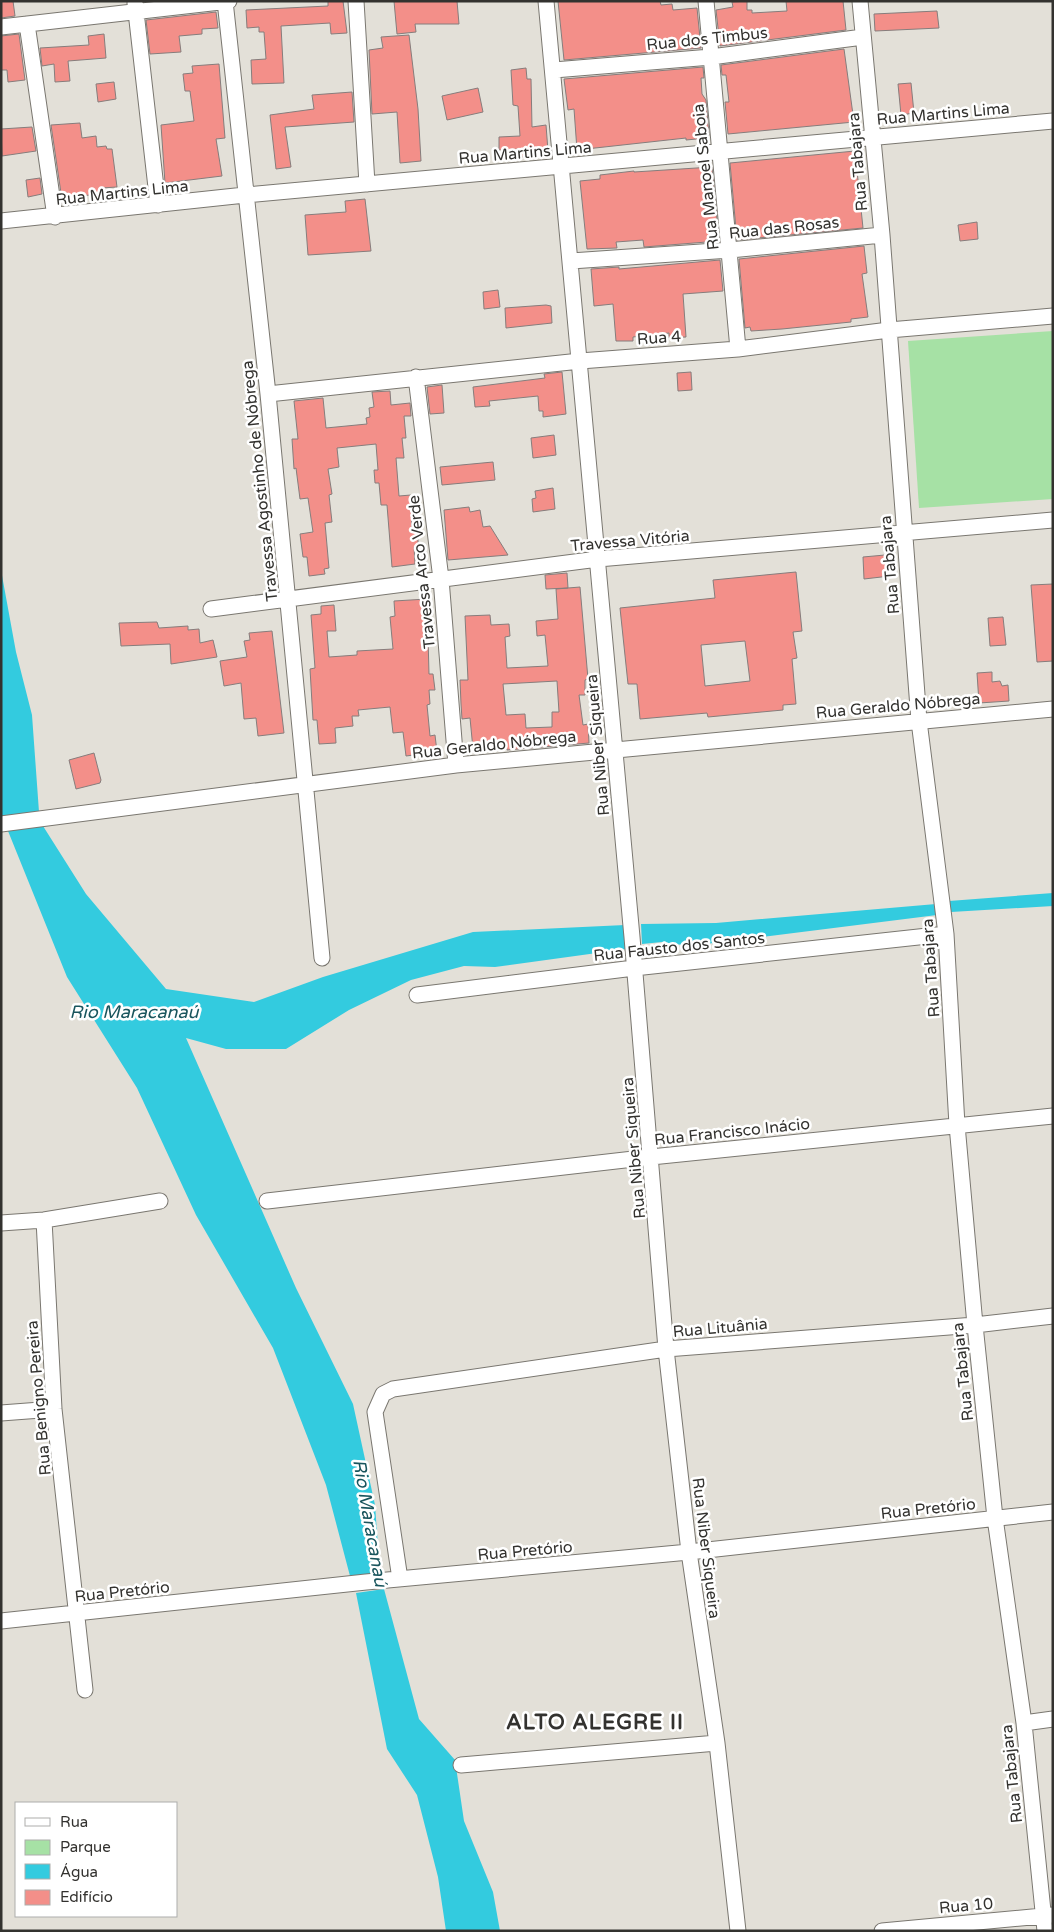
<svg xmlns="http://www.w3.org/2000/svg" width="1054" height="1932" viewBox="0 0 1054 1932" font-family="'Varela Round',sans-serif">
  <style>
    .green { fill: #a6e1a5 }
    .water { fill: #33cbdf }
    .building { fill: #f38f89; stroke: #867d7c; fill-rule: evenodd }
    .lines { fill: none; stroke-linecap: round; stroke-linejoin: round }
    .minor-casing { stroke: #7a7770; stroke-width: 17 }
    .minor { stroke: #fff; stroke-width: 15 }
    .labels { text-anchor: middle; stroke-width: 5; stroke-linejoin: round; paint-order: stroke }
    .street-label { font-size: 16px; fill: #33322f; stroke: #fff }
    .water-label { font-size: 18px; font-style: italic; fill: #19555d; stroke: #fff }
    .district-label { font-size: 21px; font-weight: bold; letter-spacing: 1px; fill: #33322f; stroke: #fff }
  </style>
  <rect width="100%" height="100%" fill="#e3e0d8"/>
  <!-- green -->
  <path class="green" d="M1053,331V499L919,508L908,341Z"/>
  <!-- water -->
  <path class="water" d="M1,570L16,652L32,715L39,812L2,816Z
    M43,826L86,894L166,989L254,1002L323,977L473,932L625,925L626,949L495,967L464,966L411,980L349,1010L286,1049H226L186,1038L296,1288L353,1404L375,1505L380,1574L350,1576L326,1485L273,1348L196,1215L137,1088L67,977L8,831Z
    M1053,893V906L951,912L949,901Z
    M936,904L937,915L689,946L662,942L642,944L641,924L716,923Z
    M384,1589L419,1719L455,1760L464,1821L493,1892L500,1931H446L438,1877L417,1795L387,1749L356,1593Z"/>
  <!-- building -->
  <path class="building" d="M1,1H13L15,16L1,18Z
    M328,1H343L347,33L331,34L330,23L281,26L284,83L252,84L251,60L266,59L264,32H259V27L247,28L246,10L328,6Z
    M394,1H457L459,24H415L416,32L397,34Z
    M558,1H660L661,5L672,4L673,10L697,8L701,48L564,60Z
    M747,1V10H752V13L787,11L786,1H843L846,30L720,46L716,10L733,7L732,2Z
    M937,11L939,28L875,31L874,14Z
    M216,12L218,28L202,29V34L179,36L181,52L150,54L146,20Z
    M19,34L25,80L8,82L7,70H1V36Z
    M104,34L106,58L68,61L70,81L55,82L54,64L42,66L40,48L89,45L88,36Z
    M409,35L418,109L421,161L400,163L397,112L372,114L369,50L383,48L381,37Z
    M844,49L854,122L728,134L725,102H729L726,75H722L721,65Z
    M219,64L225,138L216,139L222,176L165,183L161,125L194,121L190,91H185L183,74L193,73L192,66Z
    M703,67L704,78H701L702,94L706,100L709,135L707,138L686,140V138L577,150L574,109L568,110L564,79Z
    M526,68L527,79H531L532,127L546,125L548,151L533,153V157H522L521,149L499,150V137L520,136L518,106L513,105L511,70Z
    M114,82L116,99L98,102L96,84Z
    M911,83L914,113L901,115L898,84Z
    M478,88L483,112L447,120L442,96Z
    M352,92L354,122L285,127L291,167L276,169L270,115L314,109L312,95Z
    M80,123L82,138L96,136L97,147L106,146L107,149H112L117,187L101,188L102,194L67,197V193H61L51,125Z
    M32,127L36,151L2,156L1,129Z
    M855,151L863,228L737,240L730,163Z
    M712,167L719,241L644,247L643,240L616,242L617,248L587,249L580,181L600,179V175L634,171V172Z
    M40,178L42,194L28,197L26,180Z
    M365,199L371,251L308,255L305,215L346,212L345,201Z
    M977,222L978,239L960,241L958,225Z
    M864,246L867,273L862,274L868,317L851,319V322L782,329L751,331L750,327L745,328L739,259Z
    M720,260L723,291L683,294L686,337L669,338V333L633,337V341H616L613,304L594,306L591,269L619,267V269Z
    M498,290L500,307L484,309L483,292Z
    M546,305L551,306L552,323L506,328L505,308Z
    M562,372L566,414L543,417V411H539L538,396L489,401L490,406L475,407L473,387L545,378L544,374Z
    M691,372L692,390L678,391L677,373Z
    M442,385L444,413L430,414L427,387Z
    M390,391L391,405L410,403L411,416H404L406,438H402L404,458H396L399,496L411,495L412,532H418V547H414L415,564L392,567L387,505H381L379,483H375L374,470H378L376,444L337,448L339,467L328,469L332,494L329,495L332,522L325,523L329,568L324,569L325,574L309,576L307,557H303L300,534L313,532L308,498L300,499L296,468L294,469L292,439H298L294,401L323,398L326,428L367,424L366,418L370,417L369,408L374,407L372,392Z
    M554,435L556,455L533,458L531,438Z
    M493,462L495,480L442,485L440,467Z
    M553,488L555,509L533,512L532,499L536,498L535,491Z
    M469,507L470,512L480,510L483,527L490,526L508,555L448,560L444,510Z
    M885,555L886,563L889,562L890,576L864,579L863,557Z
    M796,572L802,631L793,632L797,658L792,659L796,704L783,705V710L708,717L707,713L640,719L637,684H628L620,608L715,598L713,580ZM745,641L750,681L705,686L701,645Z
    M567,573L568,588L546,589L545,575Z
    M1053,584V661L1037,662L1031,585Z
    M580,587L588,679L585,680V695H579L583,725L588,724L589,743L507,750L506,746L473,749L470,718L462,719L461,704L460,680H468L465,616L490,615L491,625L509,624L510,636L505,637L507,668L548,666L545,635L537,636L536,621L558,619L556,589ZM557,681L559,712H552V727L526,728L525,714L506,715L503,684Z
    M427,599L429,674H433L435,690H429L430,704L427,705L430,736L435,735L437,752L406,756L403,732L393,733L390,707L358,710L359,716H352L353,726L335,728L336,743L319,744L317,720H313L310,669L315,668L311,615L321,614V606L334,605L336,631H327L329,657L357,655V651L393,649L390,617L395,616L394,601Z
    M1003,617L1006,645L990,646L988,618Z
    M157,622L159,628L188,626V630L199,629L200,643L213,640L217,657L171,664L170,644L121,646L119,623Z
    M272,631L284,733L258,736L256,718L244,719L241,683L224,686L220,661L247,657L244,641L250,640L249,633Z
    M992,672V682L1000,681L1002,686L1008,685L1009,701L979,703L977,673Z
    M94,753L101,780L100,783L76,789L69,760Z"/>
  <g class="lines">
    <defs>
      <path id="minor" d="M225,1L268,394L322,958
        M356,1L367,184
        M546,1L632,937L666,1349L689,1552L717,1743L738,1931
        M706,1L738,349
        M860,1L882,235L919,721L946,934L957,1125L975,1325L995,1518L1024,1723L1045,1931
        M135,3L158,205
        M27,24L55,217
        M1,27L229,1
        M554,70L711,57L863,37
        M1,221L245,195L1053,121
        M571,261L730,250L882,235
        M416,377L441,579L456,765
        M268,394L580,361L738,349L889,330L1053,316
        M211,609L598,559L1053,520
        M1,824L456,765L1053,709
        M417,995L634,968L946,934
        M267,1201L651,1157L1053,1116
        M44,1220L54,1409L85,1690
        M1,1223L44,1220L160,1201
        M1,1413L54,1409
        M400,1579L375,1412L383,1394L393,1389L666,1349L975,1325L1053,1316
        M1,1621L366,1582L689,1552L1053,1512
        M1024,1723L1053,1719
        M461,1765L717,1743
        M882,1931L1053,1915"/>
    </defs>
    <!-- minor casing -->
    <use href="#minor" class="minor-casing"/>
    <!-- minor -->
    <use href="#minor" class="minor"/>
  </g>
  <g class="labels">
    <!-- street labels -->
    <g class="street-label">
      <text transform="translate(707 38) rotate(-6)" y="6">Rua dos Timbus</text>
      <text transform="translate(943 113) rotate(-5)" y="6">Rua Martins Lima</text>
      <text transform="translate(525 152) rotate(-5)" y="6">Rua Martins Lima</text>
      <text transform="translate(857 162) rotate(-95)" y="6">Rua Tabajara</text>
      <text transform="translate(705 177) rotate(-96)" y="6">Rua Manoel Saboia</text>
      <text transform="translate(122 192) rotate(-6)" y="6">Rua Martins Lima</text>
      <text transform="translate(784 227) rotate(-6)" y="6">Rua das Rosas</text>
      <text transform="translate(659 337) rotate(-4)" y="6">Rua 4</text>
      <text transform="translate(259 481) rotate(-96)" y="6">Travessa Agostinho de Nóbrega</text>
      <text transform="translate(630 540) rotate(-5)" y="6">Travessa Vitória</text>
      <text transform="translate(889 565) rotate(-95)" y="6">Rua Tabajara</text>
      <text transform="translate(421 572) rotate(-96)" y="6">Travessa Arco Verde</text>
      <text transform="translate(898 705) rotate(-5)" y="6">Rua Geraldo Nóbrega</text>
      <text transform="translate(494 744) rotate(-6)" y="6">Rua Geraldo Nóbrega</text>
      <text transform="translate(597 745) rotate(-95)" y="6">Rua Niber Siqueira</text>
      <text transform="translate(679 946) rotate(-6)" y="6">Rua Fausto dos Santos</text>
      <text transform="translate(930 968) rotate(-94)" y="6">Rua Tabajara</text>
      <text transform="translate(732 1131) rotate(-6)" y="6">Rua Francisco Inácio</text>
      <text transform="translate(633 1148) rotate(-95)" y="6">Rua Niber Siqueira</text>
      <text transform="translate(720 1327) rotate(-5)" y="6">Rua Lituânia</text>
      <text transform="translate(962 1372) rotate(-96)" y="6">Rua Tabajara</text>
      <text transform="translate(38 1398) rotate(-95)" y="6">Rua Benigno Pereira</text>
      <text transform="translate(928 1508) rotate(-6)" y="6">Rua Pretório</text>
      <text transform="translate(707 1548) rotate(83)" y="6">Rua Niber Siqueira</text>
      <text transform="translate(525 1550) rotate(-5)" y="6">Rua Pretório</text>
      <text transform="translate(122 1591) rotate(-6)" y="6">Rua Pretório</text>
      <text transform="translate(1011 1774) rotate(-96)" y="6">Rua Tabajara</text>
      <text transform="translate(966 1905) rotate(-5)" y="6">Rua 10</text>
    </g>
    <!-- water labels -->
    <g class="water-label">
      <text x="134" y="1018">Rio Maracanaú</text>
      <text transform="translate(370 1523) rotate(80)" y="6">Rio Maracanaú</text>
    </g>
    <!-- district labels -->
    <g class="district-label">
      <text x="595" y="1729">ALTO ALEGRE II</text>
    </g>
  </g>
  <!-- border -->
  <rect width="1054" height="1932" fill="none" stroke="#33322f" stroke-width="5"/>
  <!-- legend -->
  <rect x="15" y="1802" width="162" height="115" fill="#ffffff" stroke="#adadac"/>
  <rect x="25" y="1818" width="25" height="8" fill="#ffffff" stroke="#adadac"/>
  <text x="60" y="1827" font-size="15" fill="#33322f">Rua</text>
  <rect x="25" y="1840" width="25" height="15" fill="#a6e1a5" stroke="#adadac"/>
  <text x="60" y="1852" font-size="15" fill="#33322f">Parque</text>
  <rect x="25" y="1864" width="25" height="15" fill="#33cbdf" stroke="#adadac"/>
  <text x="60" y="1877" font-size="15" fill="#33322f">Água</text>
  <rect x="25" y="1890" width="25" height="15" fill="#f38f89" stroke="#adadac"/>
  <text x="60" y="1902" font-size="15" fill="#33322f">Edifício</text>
</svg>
